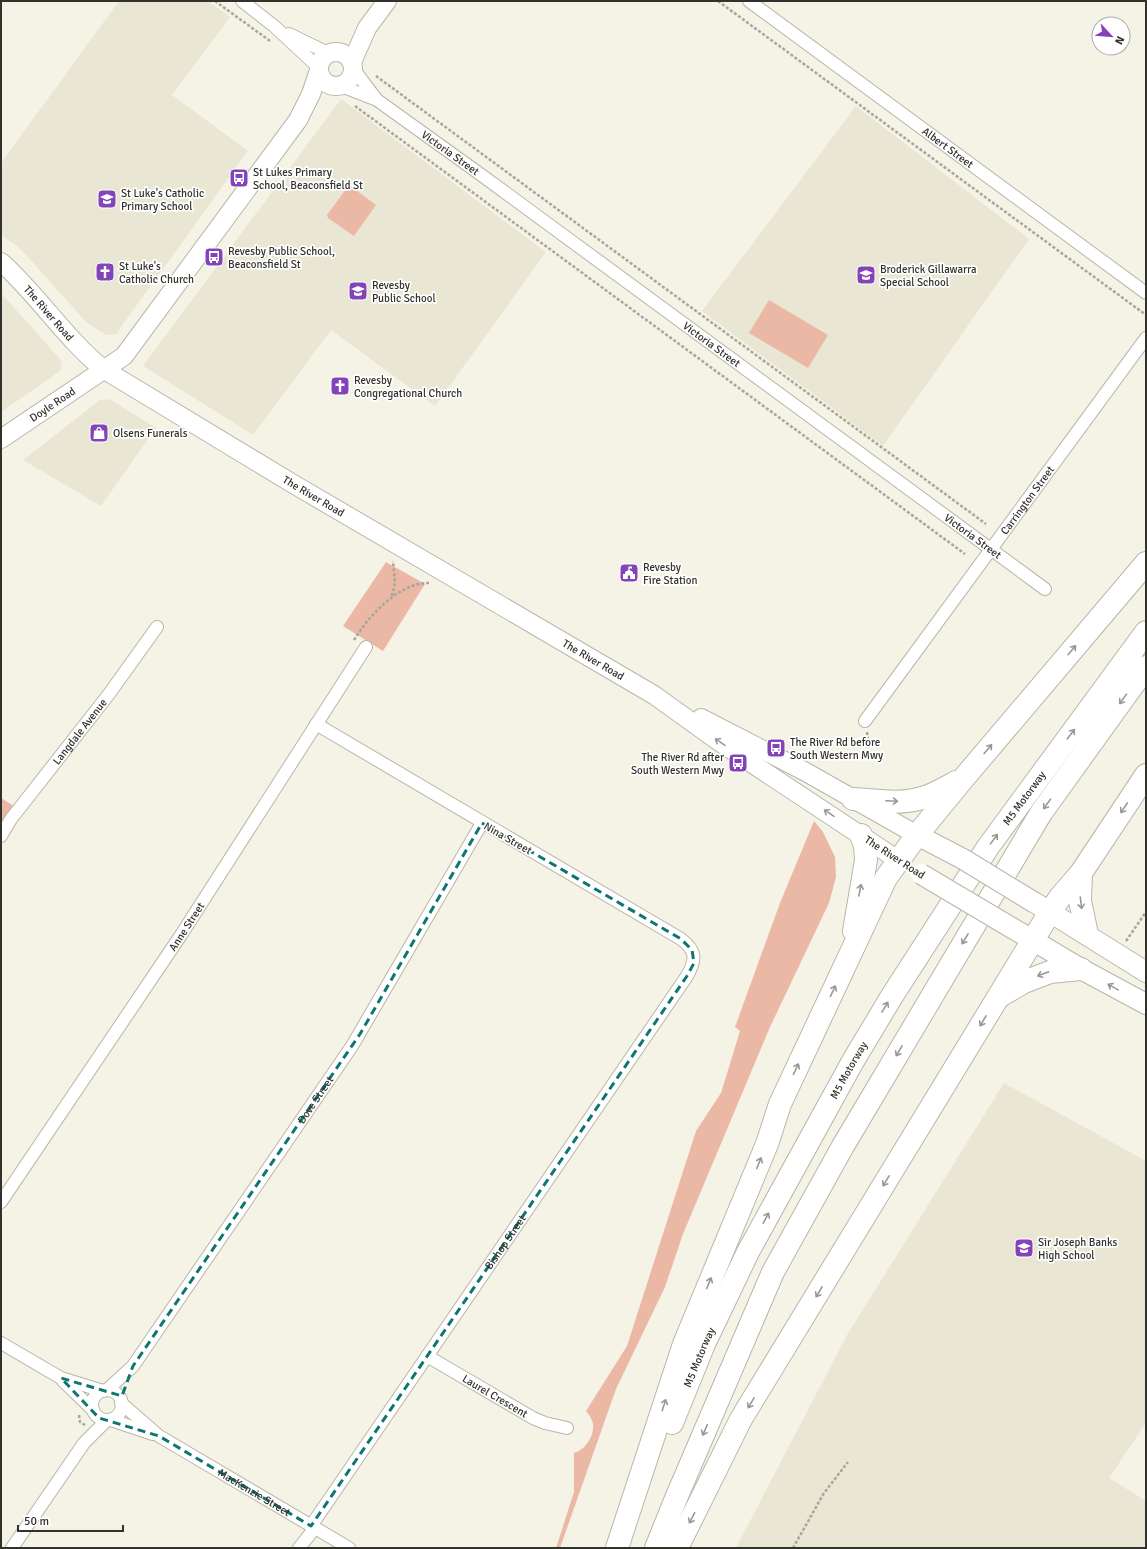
<svg xmlns="http://www.w3.org/2000/svg" width="1147" height="1549" viewBox="0 0 1147 1549" font-family="Signika,sans-serif">
  <style>
    .built { fill: #e9e6d3 }
    .green { fill: #ebb8a6 }
    .lines { fill: none; stroke-linecap: round; stroke-linejoin: round }
    .street-casing { stroke: #b8b6aa; stroke-width: 14 }
    .secondary-casing { stroke: #b8b6aa; stroke-width: 20 }
    .primary-casing { stroke: #b8b6aa; stroke-width: 22 }
    .highway-casing { stroke: #b8b6aa; stroke-width: 24 }
    .path { stroke: #a7a69c; stroke-width: 2.5; stroke-dasharray: 3 2; stroke-linecap: butt }
    .street { stroke: #fff; stroke-width: 12 }
    .secondary { stroke: #fff; stroke-width: 18 }
    .primary { stroke: #fff; stroke-width: 20 }
    .highway { stroke: #fff; stroke-width: 22 }
    .primary-bridge-casing { stroke: #b8b6aa; stroke-width: 22; stroke-linecap: butt }
    .primary-bridge { stroke: #fff; stroke-width: 20 }
    .oneway { stroke: #989896 }
    .marked { fill: none; stroke: #0f766e; stroke-width: 3; stroke-dasharray: 8 5; stroke-linejoin: round }
    .labels { text-anchor: middle; stroke-width: 3.5; stroke-linejoin: round; paint-order: stroke }
    .street-label { font-size: 11px; fill: #32322d; stroke: #fff }
    .poi-label { font-size: 11px; fill: #32322d; stroke: #fff; text-anchor: start }
  </style>
  <rect width="100%" height="100%" fill="#f5f3e6"/>
  <!-- built -->
  <path class="built" d="M119,1H208L230,17L172,95L248,151L116,334L106,335L86,322L28,257L17,246L1,235V163Z
    M341,99L546,252L435,406L331,330L253,435L143,366Z
    M856,106L1029,239L883,446L702,311Z
    M1,293L60,359L62,365L60,371L1,412Z
    M109,399L156,428L101,506L23,460L100,400Z
    M1004,1083L1146,1161V1423L1109,1478L1146,1501V1548H736L847,1335Z"/>
  <!-- green -->
  <path class="green" d="M349,185L376,205L354,236L328,218L327,215Z
    M769,300L828,335L808,368L749,333Z
    M386,562L425,584L383,651L343,626Z
    M1,798L14,806L1,824Z
    M814,821L823,832L835,857L836,877L829,903L770,1027L683,1234L665,1287L616,1389L560,1548H556L574,1492V1453C585,1450 594,1437 593,1425C593,1420 589,1415 586,1411L627,1346L696,1131L721,1093L740,1031L735,1027L780,903Z"/>
  <g class="lines">
    <defs>
      <g id="street">
        <path d="M242,1L274,26L318,67"/>
        <path id="s1" d="M749,1L1146,293"/>
        <path d="M289,34L328,53"/>
        <path d="M353,68L376,99"/>
        <path id="s2" d="M341,86L377,100L480,174L1045,589"/>
        <path id="s3" d="M865,721L1146,338"/>
        <path id="s4" d="M1,836L11,819L109,694L157,627"/>
        <path id="s5" d="M1,1202L181,935L366,647"/>
        <path d="M1,1343L61,1378L103,1391"/>
        <path id="s6" d="M427,1356L533,1418L545,1423L567,1428"/>
        <path d="M63,1381L92,1409"/>
        <path id="s7" d="M107,1390L133,1366L352,1046L482,823"/>
        <circle cx="107" cy="1405" r="15"/>
        <path id="s8" d="M121,1403L159,1436L349,1548"/>
        <path d="M111,1420L153,1434"/>
        <path id="s9" d="M311,1526L687,976C696,960 697,951 681,939L316,724"/>
        <path d="M12,1548L84,1443L107,1420"/>
        <path d="M299,1548L315,1528"/>
      </g>
      <g id="secondary">
        <circle cx="336" cy="69" r="17"/>
        <path d="M352,62L367,28L387,1"/>
        <path id="s10" d="M1,262C38,295 65,338 103,369L295,485L654,695L718,741L898,860"/>
        <path id="s11" d="M1,439L124,356L298,120L311,94L318,73"/>
        <path d="M701,718L804,771L917,835"/>
      </g>
      <path id="primary" d="M917,835L963,859
        M1037,904L1146,972
        M1019,932L1081,969L1146,1004"/>
      <g id="highway">
        <path d="M853,799C876,800 900,805 922,798C934,795 945,788 956,782"/>
        <path d="M1081,873L1080,901L1087,934"/>
        <path d="M854,931L866,860L865,846L861,835"/>
        <path d="M1000,996L1024,982L1050,972L1081,969"/>
        <path id="s12" d="M672,1423L704,1344L748,1252L853,1061L892,996L988,847L1146,632"/>
        <path d="M617,1548L684,1344L767,1144L780,1104L886,878L917,835L963,779L1146,563"/>
        <path d="M656,1548L677,1496L773,1272L843,1146L1041,813L1146,667"/>
        <path d="M677,1548L741,1419L1050,912L1061,896L1081,873L1146,775"/>
      </g>
    </defs>
    <!-- street casing -->
    <use href="#street" class="street-casing"/>
    <!-- secondary casing -->
    <use href="#secondary" class="secondary-casing"/>
    <!-- primary casing -->
    <use href="#primary" class="primary-casing"/>
    <!-- highway casing -->
    <use href="#highway" class="highway-casing"/>
    <!-- path -->
    <path class="path" d="M215,1L270,41
      M718,1L1146,315
      M376,76L986,524
      M355,106L965,554
      M392,596L395,583L393,561
      M354,640C369,616 398,583 429,583
      M867,732L869,747
      M1126,941L1146,912
      M79,1415L80,1422L85,1425
      M793,1548L824,1493L848,1462"/>
    <!-- street -->
    <use href="#street" class="street"/>
    <!-- secondary -->
    <use href="#secondary" class="secondary"/>
    <!-- primary -->
    <use href="#primary" class="primary"/>
    <!-- highway -->
    <use href="#highway" class="highway"/>
    <defs>
      <path id="primary-bridge" d="M963,859L1035,903
        M921,874L1017,931"/>
    </defs>
    <!-- primary-bridge casing -->
    <use href="#primary-bridge" class="primary-bridge-casing"/>
    <!-- primary-bridge -->
    <use href="#primary-bridge" class="primary-bridge"/>
  </g>
  <!-- one-way arrows -->
  <defs><path id="oneway-shaft" d="M-6 0H5M1.5-3L5.5 0L1.5 3" fill="none" stroke-width="1.6" stroke-linecap="round" stroke-linejoin="round"/></defs>
  <g class="oneway">
    <use href="#oneway-shaft" transform="translate(1072 650) rotate(-50)"/>
    <use href="#oneway-shaft" transform="translate(1123 699) rotate(126)"/>
    <use href="#oneway-shaft" transform="translate(1071 734) rotate(-53)"/>
    <use href="#oneway-shaft" transform="translate(720 742) rotate(-146)"/>
    <use href="#oneway-shaft" transform="translate(988 749) rotate(-50)"/>
    <use href="#oneway-shaft" transform="translate(892 801) rotate(3)"/>
    <use href="#oneway-shaft" transform="translate(1047 804) rotate(126)"/>
    <use href="#oneway-shaft" transform="translate(1124 808) rotate(124)"/>
    <use href="#oneway-shaft" transform="translate(829 813) rotate(-146)"/>
    <use href="#oneway-shaft" transform="translate(994 839) rotate(-54)"/>
    <use href="#oneway-shaft" transform="translate(860 890) rotate(-79)"/>
    <use href="#oneway-shaft" transform="translate(1081 903) rotate(83)"/>
    <use href="#oneway-shaft" transform="translate(965 939) rotate(121)"/>
    <use href="#oneway-shaft" transform="translate(1043 974) rotate(159)"/>
    <use href="#oneway-shaft" transform="translate(1113 987) rotate(-151)"/>
    <use href="#oneway-shaft" transform="translate(833 991) rotate(-64)"/>
    <use href="#oneway-shaft" transform="translate(885 1007) rotate(-59)"/>
    <use href="#oneway-shaft" transform="translate(983 1021) rotate(121)"/>
    <use href="#oneway-shaft" transform="translate(899 1051) rotate(121)"/>
    <use href="#oneway-shaft" transform="translate(796 1069) rotate(-65)"/>
    <use href="#oneway-shaft" transform="translate(759 1163) rotate(-68)"/>
    <use href="#oneway-shaft" transform="translate(886 1181) rotate(121)"/>
    <use href="#oneway-shaft" transform="translate(766 1218) rotate(-62)"/>
    <use href="#oneway-shaft" transform="translate(709 1283) rotate(-68)"/>
    <use href="#oneway-shaft" transform="translate(819 1292) rotate(121)"/>
    <use href="#oneway-shaft" transform="translate(751 1403) rotate(121)"/>
    <use href="#oneway-shaft" transform="translate(664 1405) rotate(-72)"/>
    <use href="#oneway-shaft" transform="translate(705 1430) rotate(114)"/>
    <use href="#oneway-shaft" transform="translate(692 1518) rotate(117)"/>
  </g>
  <!-- marked area -->
  <path class="marked" d="M482,823L681,939L692,950L694,963L687,976L311,1526L159,1436L99,1418L61,1378L122,1396L133,1366L360,1034Z"/>
  <!-- icons -->
  <defs>
    <symbol id="bus-square" viewBox="-11 -11 22 22"><rect x="-9" y="-9" width="18" height="18" rx="4" fill="#8444b9" stroke="#fff"/><path d="M-5-6H5V4H4V6H2V4H-2V6H-4V4H-5ZM-3.5-4V0h7V-4ZM-3.5 1.2v1.5H-2V1.2ZM2 1.2v1.5H3.5V1.2Z" fill="#fff"/></symbol>
    <symbol id="school-square" viewBox="-11 -11 22 22"><rect x="-9" y="-9" width="18" height="18" rx="4" fill="#8444b9" stroke="#fff"/><path d="M0-5L7-2L0 1L-7-2ZM-4 1L0 2.5L4 1V4Q0 6-4 4Z" fill="#fff"/></symbol>
    <symbol id="church-square" viewBox="-11 -11 22 22"><rect x="-9" y="-9" width="18" height="18" rx="4" fill="#8444b9" stroke="#fff"/><path d="M-1.2-6h2.4v3.5h3.3v2.4h-3.3V6h-2.4V-.1h-3.3v-2.4h3.3Z" fill="#fff"/></symbol>
    <symbol id="shop-square" viewBox="-11 -11 22 22"><rect x="-9" y="-9" width="18" height="18" rx="4" fill="#8444b9" stroke="#fff"/><path d="M-5-2.5h2.3a2.7 3.5 0 0 1 5.4 0H5L5.5 6h-11ZM-1.5-2.5h3a1.5 2.3 0 0 0-3 0Z" fill="#fff"/></symbol>
    <symbol id="civic-square" viewBox="-11 -11 22 22"><rect x="-9" y="-9" width="18" height="18" rx="4" fill="#8444b9" stroke="#fff"/><path d="M-.6-6.5H3V-4.5H.6V-3L4-1V1h2V6H-6V1h2V-1L-.6-3ZM-1.2 2.5V6h2.4V2.5Z" fill="#fff"/></symbol>
  </defs>
  <g fill-rule="evenodd">
    <use href="#bus-square" x="228" y="167" width="22" height="22"/>
    <use href="#school-square" x="96" y="188" width="22" height="22"/>
    <use href="#bus-square" x="203" y="246" width="22" height="22"/>
    <use href="#church-square" x="94" y="261" width="22" height="22"/>
    <use href="#school-square" x="855" y="264" width="22" height="22"/>
    <use href="#school-square" x="347" y="280" width="22" height="22"/>
    <use href="#church-square" x="329" y="375" width="22" height="22"/>
    <use href="#shop-square" x="88" y="422" width="22" height="22"/>
    <use href="#civic-square" x="618" y="562" width="22" height="22"/>
    <use href="#bus-square" x="765" y="737" width="22" height="22"/>
    <use href="#bus-square" x="727" y="752" width="22" height="22"/>
    <use href="#school-square" x="1013" y="1237" width="22" height="22"/>
  </g>
  <g class="labels">
    <!-- street labels -->
    <g class="street-label">
      <text dy="4" stroke="none"><textPath href="#s1" startOffset="247">Albert Street</textPath></text>
      <text dy="4" stroke="none"><textPath href="#s2" startOffset="129">Victoria Street</textPath></text>
      <text dy="4" stroke="none"><textPath href="#s10" startOffset="70">The River Road</textPath></text>
      <text dy="4" stroke="none"><textPath href="#s2" startOffset="453">Victoria Street</textPath></text>
      <text dy="4" stroke="none"><textPath href="#s11" startOffset="62">Doyle Road</textPath></text>
      <text dy="4" stroke="none"><textPath href="#s10" startOffset="394">The River Road</textPath></text>
      <text dy="4" stroke="none"><textPath href="#s3" startOffset="274">Carrington Street</textPath></text>
      <text dy="4" stroke="none"><textPath href="#s2" startOffset="777">Victoria Street</textPath></text>
      <text dy="4" stroke="none"><textPath href="#s10" startOffset="718">The River Road</textPath></text>
      <text dy="4" stroke="none"><textPath href="#s4" startOffset="131">Langdale Avenue</textPath></text>
      <text dy="4" stroke="none"><textPath href="#s12" startOffset="719">M5 Motorway</textPath></text>
      <text transform="translate(508 838) rotate(30)" y="4">Nina Street</text>
      <text transform="translate(895 857) rotate(33)" y="4">The River Road</text>
      <text dy="4" stroke="none"><textPath href="#s5" startOffset="332">Anne Street</textPath></text>
      <text dy="4" stroke="none"><textPath href="#s12" startOffset="395">M5 Motorway</textPath></text>
      <text dy="4" stroke="none"><textPath href="#s7" startOffset="358">Dove Street</textPath></text>
      <text dy="4" stroke="none"><textPath href="#s9" startOffset="344">Bishop Street</textPath></text>
      <text dy="4" stroke="none"><textPath href="#s12" startOffset="71">M5 Motorway</textPath></text>
      <text dy="4" stroke="none"><textPath href="#s6" startOffset="79">Laurel Crescent</textPath></text>
      <text dy="4" stroke="none"><textPath href="#s8" startOffset="161">MacKenzie Street</textPath></text>
    </g>
    <!-- poi labels -->
    <g class="poi-label">
      <text x="253" y="176">St Lukes Primary<tspan x="253" dy="13">School, Beaconsfield St</tspan></text>
      <text x="121" y="197">St Luke's Catholic<tspan x="121" dy="13">Primary School</tspan></text>
      <text x="228" y="255">Revesby Public School,<tspan x="228" dy="13">Beaconsfield St</tspan></text>
      <text x="119" y="270">St Luke's<tspan x="119" dy="13">Catholic Church</tspan></text>
      <text x="880" y="273">Broderick Gillawarra<tspan x="880" dy="13">Special School</tspan></text>
      <text x="372" y="289">Revesby<tspan x="372" dy="13">Public School</tspan></text>
      <text x="354" y="384">Revesby<tspan x="354" dy="13">Congregational Church</tspan></text>
      <text x="113" y="437">Olsens Funerals</text>
      <text x="643" y="571">Revesby<tspan x="643" dy="13">Fire Station</tspan></text>
      <text x="790" y="746">The River Rd before<tspan x="790" dy="13">South Western Mwy</tspan></text>
      <text x="724" y="761" text-anchor="end">The River Rd after<tspan x="724" dy="13">South Western Mwy</tspan></text>
      <text x="1038" y="1246">Sir Joseph Banks<tspan x="1038" dy="13">High School</tspan></text>
    </g>
  </g>
  <!-- border -->
  <rect width="1147" height="1549" fill="none" stroke="#32322d" stroke-width="4"/>
  <!-- north arrow -->
  <g transform="translate(1111 36) rotate(116)"><circle r="19" fill="#ffffff" stroke="#adadab"/>
  <path d="M0-3L7 15L0 10L-7 15Z" fill="#8444b9"/>
  <text y="-6" font-size="11" font-weight="bold" text-anchor="middle" fill="#32322d">N</text>
  </g>
  <!-- scale -->
  <path d="M18 1525v6h105v-6" fill="none" stroke="#32322d" stroke-width="2"/>
  <text x="24" y="1525" font-size="12" fill="#32322d" stroke="#ffffff" stroke-width="3" paint-order="stroke">50 m</text>
</svg>
